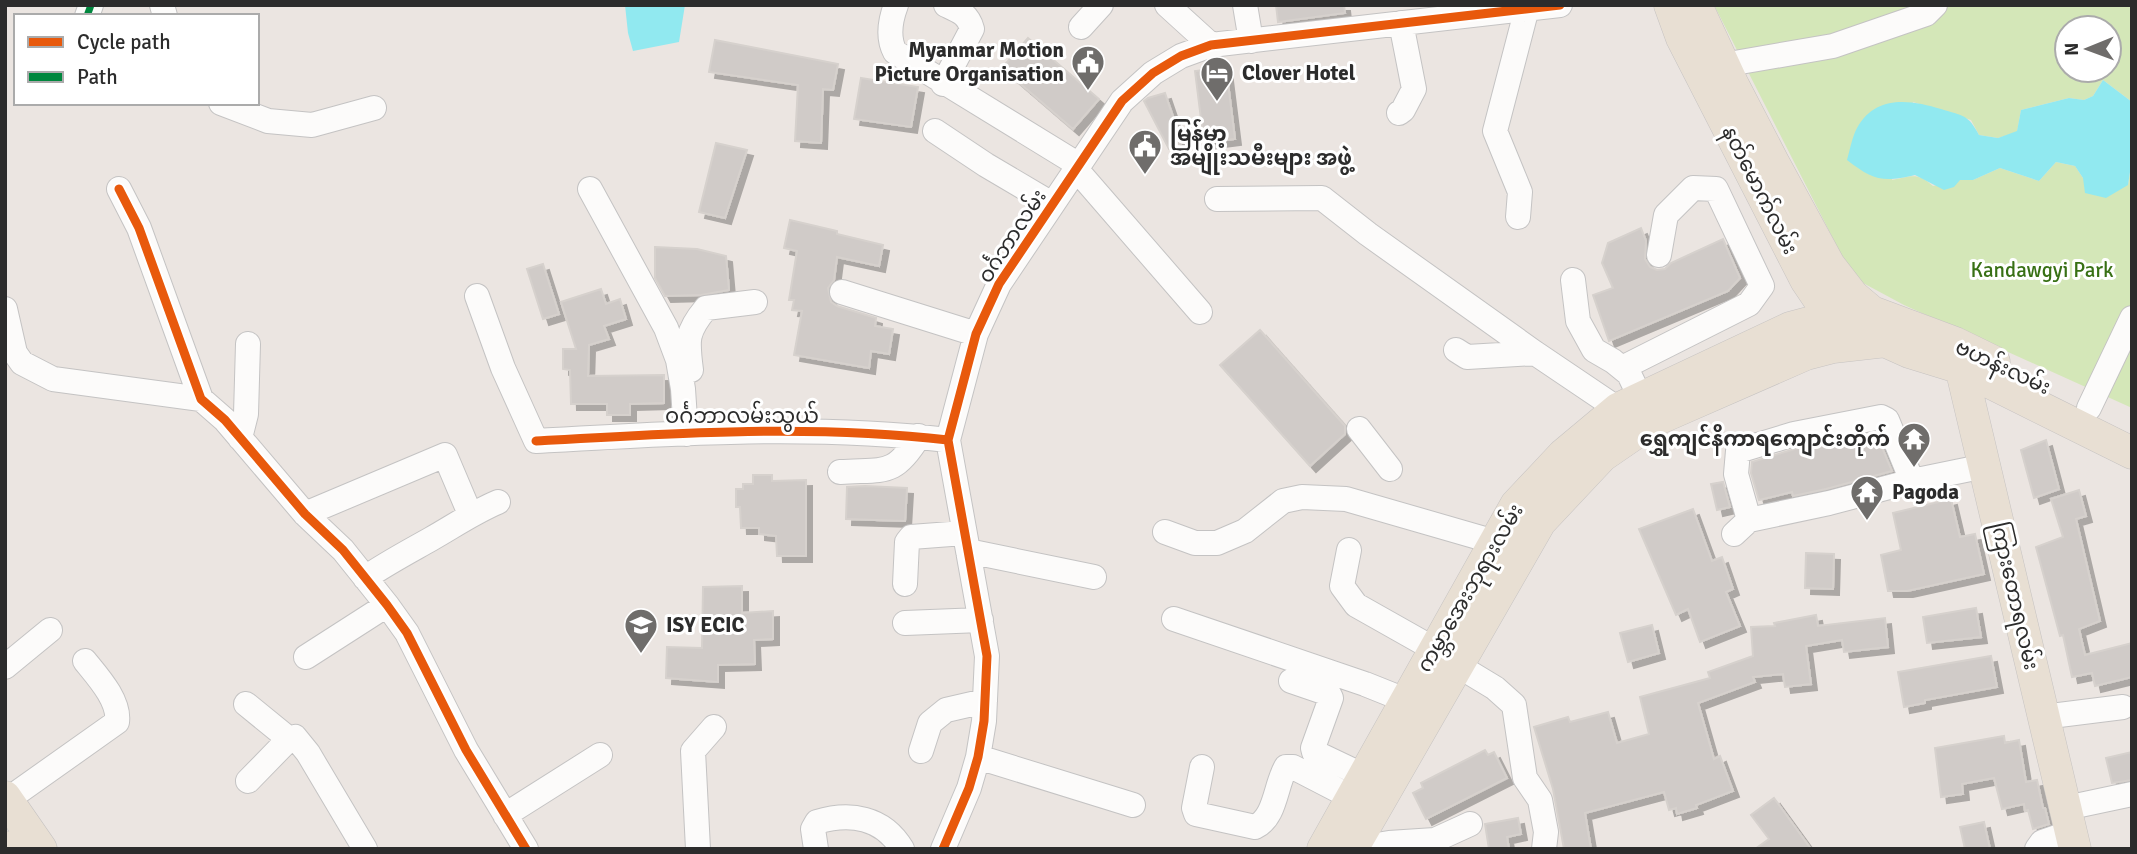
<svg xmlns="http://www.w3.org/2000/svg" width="2137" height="854" viewBox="0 0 2137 854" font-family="Signika,'Noto Sans Myanmar',sans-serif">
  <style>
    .green { fill: #d4e7b8; fill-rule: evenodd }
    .water { fill: #91e9f0 }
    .building { fill: #d0cbc8; stroke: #d6d1cd; stroke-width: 2; filter: url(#shadow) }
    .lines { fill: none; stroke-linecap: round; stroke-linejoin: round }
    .minor-casing { stroke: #c4c3c3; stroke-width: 26 }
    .major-casing { stroke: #c6c3c2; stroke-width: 33 }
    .minor { stroke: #fcfbfa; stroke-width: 24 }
    .major { stroke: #e8dfd3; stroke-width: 32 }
    .quiet { stroke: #00873e; stroke-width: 7; stroke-dasharray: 14 7; stroke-linecap: butt }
    .cycleway-casing { stroke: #fff; stroke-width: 13 }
    .cycleway { stroke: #e8590c; stroke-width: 9 }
    .labels { text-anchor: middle; stroke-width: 6; stroke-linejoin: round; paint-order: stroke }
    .poi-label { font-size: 21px; font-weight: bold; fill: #2c2c2c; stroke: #fff; text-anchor: start }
    .street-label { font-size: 21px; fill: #2c2c2c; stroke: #fff }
    .park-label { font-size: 21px; fill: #387015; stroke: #fff }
  </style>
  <defs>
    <filter id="shadow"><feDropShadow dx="6" dy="6" stdDeviation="0" flood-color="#0004"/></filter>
  </defs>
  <rect width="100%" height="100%" fill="#ebe5e1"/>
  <!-- green -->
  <path class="green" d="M1714,5H2132V102L2103,80L2093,96L2084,100L2069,98L2021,110L2017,132L1998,138L1979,135L1971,120L1913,102L1892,180C1912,176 1917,172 1933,186L1960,180H1973L2000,168L2039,181L2056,162L2075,166L2083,178L2128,185L2132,159V408L1904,305L1863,283L1847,266ZM2067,28H2109V70H2067Z"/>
  <!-- water -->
  <path class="water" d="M625,5H685L679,42L633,51L628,33Z
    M2103,80L2132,102V159L2128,185L2106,198L2085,193L2083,178L2075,166L2056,162L2039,181L2000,168L1973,180H1960L1954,187L1944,190L1915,175C1882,183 1873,180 1847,160C1850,150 1852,137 1857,128C1876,94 1911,100 1941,109C1963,116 1968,114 1979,135L1998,138L2017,131L2021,110L2069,98L2084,100L2093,96Z"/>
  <!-- building -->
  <path class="building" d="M1276,5H1344L1345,13L1278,22Z
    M1028,38L1099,99L1073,129L1002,68Z
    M715,40L838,64L833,90L823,89L821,143L795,141L798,85L709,72Z
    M1226,67L1235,139L1204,143L1195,71Z
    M861,78L918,87L911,127L854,119Z
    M1165,93L1182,143L1169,149L1144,101L1148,98Z
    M716,143L747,150L725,218L699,212Z
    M790,220L837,231V234L883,245L879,266L837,257L834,280L828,288L831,302L837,306L876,318L875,326L893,329L889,354L871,351L869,368L794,355L802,311L792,310L794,300H789L797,251L784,248Z
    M1641,228L1646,241L1645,259L1650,267L1657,270L1665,269L1671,263L1723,239L1740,278L1728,291L1609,341L1593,295L1613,288L1602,263L1608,243Z
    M655,247L697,249L726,256L729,290L701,295L665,296L655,278Z
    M543,264L559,314L543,319L527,269Z
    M601,289L606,304L620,299L626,319L604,326L609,339L589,345L588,376L664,375V403L630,404V415H607V404H571L570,370L563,369V349H576L561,302Z
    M1260,330L1345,426V434L1310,466L1220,365Z
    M1876,433L1892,471L1826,489L1793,496L1792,492L1759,500L1751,473L1752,462L1798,448Z
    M2046,440L2059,489L2034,498L2021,450Z
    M753,475H772V481L806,480V556H777L776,536L759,534V528H741L740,507H736V489H743V484H753Z
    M1723,482L1730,507L1717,510L1711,484Z
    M865,486L907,488L905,521L846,519L847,487Z
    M2079,490L2086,516L2076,519L2100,621L2079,629L2085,655L2132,643V677L2095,686L2092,673L2072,677L2063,635L2060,636L2036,547L2063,537L2051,499Z
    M1951,499L1960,537L1975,534L1984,574L1907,591H1888L1881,555L1901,550L1893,513Z
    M1693,509L1712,561L1722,557L1733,589L1726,592L1740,626L1700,642L1688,609L1676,615L1639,529Z
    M1806,553L1834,554L1833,589L1805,588Z
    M742,586V613L773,611V639L754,640L755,664L718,665V682L666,678L667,647L702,648L703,587Z
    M1976,608L1981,637L1927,643L1923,617Z
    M1816,615L1818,626L1885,618L1888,647L1844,652L1842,640L1806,646L1811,684L1785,687L1783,674L1753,677L1755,682L1698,703L1714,759L1720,756L1733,791L1696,805L1697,808L1677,814L1676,808L1669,810L1664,792L1585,813L1591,849H1564L1553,789L1534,727L1568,717L1570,722L1608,712L1617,743L1649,734L1640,697L1710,678L1708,672L1753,656L1751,627L1775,626L1774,623Z
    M1652,625L1659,653L1628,662L1620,633Z
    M1991,656L1997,687L1925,700V703L1904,707L1898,672Z
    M2004,736L2005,743L2019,740L2026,782L2037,780L2043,808H2045L2049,824L2033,829L2028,810L2025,811L2024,804L2002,809L1994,778L1962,784L1963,794L1941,797L1935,748Z
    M1485,750L1488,755L1494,752L1507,778L1426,819L1413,793L1423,788L1421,783Z
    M2132,752V780L2112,783L2106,758Z
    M1774,798L1811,849H1755L1769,839L1751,815Z
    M1518,818L1521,834L1507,837L1509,849H1489L1485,824Z
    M1984,822L1990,849H1965L1960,827Z"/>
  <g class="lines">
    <defs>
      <path id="minor" d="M162,5L165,16
        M896,5C890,21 887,37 895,52L1079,165
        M1167,5L1211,45
        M1245,5L1251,41
        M87,16L91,5
        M1081,27L1101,5
        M1723,65L1833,46L1926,14L1935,5
        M943,84L972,29C968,14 959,11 946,5
        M221,103L268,121L312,125L374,108
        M1399,113L1403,110L1414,89L1401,23
        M935,131L986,165L1052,204
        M1076,169L1200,312
        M119,189L139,228L201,399L225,420L305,514L343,550L387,605L407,633L466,750L526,849
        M590,189L666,328L678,360L683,389L686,434
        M1217,199L1322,198L1368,234L1535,353L1618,409
        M1518,217L1520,192L1495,131L1527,8
        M1573,280L1578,321L1594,350L1613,361L1629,374L1641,399
        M842,292L976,334
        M477,296L503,368L536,441C672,433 812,424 948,440
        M5,309L15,353L22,363L53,379L201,399
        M1456,350L1467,357L1535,353
        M1622,368L1749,304L1762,286L1716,189L1693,188L1666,215L1659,255
        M691,370C687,340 686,332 706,308L755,302
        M2089,408L2132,318
        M1359,429L1390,469
        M240,438L246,414L248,344
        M840,472C885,469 894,477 919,436
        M305,514L445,455L470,514
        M1749,520L1736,474L1738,451L1794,434L1881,417L1887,420L1912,481
        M1165,532L1195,543H1217L1245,531L1283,501L1302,497L1346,499L1495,542
        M1734,534L1749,520L1829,503L1912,481L1985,466
        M1349,550L1342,586L1356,605L1434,649
        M968,551L1094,577
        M365,578C387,563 408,552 431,539C454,526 474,512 498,502
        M905,584L907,542L911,537L964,533
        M1174,619L1365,684L1405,700
        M905,623L981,620
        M306,657L387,605
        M1457,665L1495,688L1514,705L1525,778L1540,800L1546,832L1544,849
        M5,667L50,630
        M1291,681L1329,694L1331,698L1313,748L1314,752L1379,783
        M246,704L289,739
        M2043,717L2123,707
        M921,751L930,723L946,710L985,701
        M978,757L1133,805
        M1202,767L1194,808L1196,814L1255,827C1276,817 1275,786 1286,767H1293L1351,797
        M248,781L289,739L295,737L308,753L365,849
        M7,800L117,722C120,701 98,677 85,661
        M2066,808L2132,794
        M505,815L600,755
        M698,849L693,751L714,727
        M816,849L813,829L817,822C850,812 883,817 902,849
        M943,849L969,788L978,757L984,721L987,656L948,440L976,334L999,284L1122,101L1153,73L1181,56L1211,45L1560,5
        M1352,849L1389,843L1435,840L1470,824
        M2037,849L2042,842L2071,832"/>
      <path id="major" d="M1670,5L1682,38L1806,280L1831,317L1909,352L1961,368L2132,453
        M1696,5L1732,83L1773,162L1829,265L1853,296L1872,312L1955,343L1994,362
        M1958,355L2075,849
        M5,797L41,849
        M5,847L6,849
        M1323,849L1516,505L1563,455L1618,409L1790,328L1831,317L1872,312
        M1352,849L1540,522L1602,456L1653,421L1806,354L1833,347L1886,341"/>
    </defs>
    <!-- minor casing -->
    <use href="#minor" class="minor-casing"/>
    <!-- major casing -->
    <use href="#major" class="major-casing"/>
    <!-- minor -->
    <use href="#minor" class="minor"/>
    <!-- major -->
    <use href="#major" class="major"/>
    <!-- quiet -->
    <path class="quiet" d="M87,16L91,5"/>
    <defs>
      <path id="cycleway" d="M119,189L139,228L201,399L225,420L305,514L343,550L387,605L407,633L466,750L526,849
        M536,441C672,433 812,424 948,440
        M943,849L969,788L978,757L984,721L987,656L948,440L976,334L999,284L1122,101L1153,73L1181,56L1211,45L1560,5"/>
    </defs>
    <!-- cycleway casing -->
    <use href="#cycleway" class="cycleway-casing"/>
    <!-- cycleway -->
    <use href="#cycleway" class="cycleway"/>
  </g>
  <!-- icons -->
  <defs>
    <symbol id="civic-pin" viewBox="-11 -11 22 30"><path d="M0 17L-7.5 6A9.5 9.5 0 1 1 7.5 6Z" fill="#6f6d6b" stroke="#fff"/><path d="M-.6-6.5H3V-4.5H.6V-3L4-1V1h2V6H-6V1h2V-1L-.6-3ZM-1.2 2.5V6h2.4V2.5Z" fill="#fff"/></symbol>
    <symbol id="hotel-pin" viewBox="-11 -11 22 30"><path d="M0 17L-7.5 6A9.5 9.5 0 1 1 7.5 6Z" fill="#6f6d6b" stroke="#fff"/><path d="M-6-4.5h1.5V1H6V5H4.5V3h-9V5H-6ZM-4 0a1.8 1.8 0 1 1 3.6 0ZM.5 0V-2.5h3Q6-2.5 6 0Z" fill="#fff"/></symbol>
    <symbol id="temple-pin" viewBox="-11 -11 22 30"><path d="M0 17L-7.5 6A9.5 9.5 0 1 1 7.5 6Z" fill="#6f6d6b" stroke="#fff"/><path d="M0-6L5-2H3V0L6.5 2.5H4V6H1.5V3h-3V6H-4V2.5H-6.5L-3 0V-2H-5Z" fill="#fff"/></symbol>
    <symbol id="school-pin" viewBox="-11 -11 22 30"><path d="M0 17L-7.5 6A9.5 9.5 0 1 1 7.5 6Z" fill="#6f6d6b" stroke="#fff"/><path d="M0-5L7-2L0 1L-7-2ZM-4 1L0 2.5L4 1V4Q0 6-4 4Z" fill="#fff"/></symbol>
  </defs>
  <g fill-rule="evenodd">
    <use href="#civic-pin" x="1069" y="43" width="38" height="52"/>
    <use href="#hotel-pin" x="1198" y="54" width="38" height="52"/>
    <use href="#civic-pin" x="1126" y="127" width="38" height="52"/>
    <use href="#temple-pin" x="1895" y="420" width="38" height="52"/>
    <use href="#temple-pin" x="1848" y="473" width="38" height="52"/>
    <use href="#school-pin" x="622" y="606" width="38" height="52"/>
  </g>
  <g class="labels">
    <!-- poi labels -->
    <g class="poi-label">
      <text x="1064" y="57" text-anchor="end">Myanmar Motion<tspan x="1064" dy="24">Picture Organisation</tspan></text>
      <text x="1242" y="80">Clover Hotel</text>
      <text x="1170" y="141">မြန်မာ့<tspan x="1170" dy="24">အမျိုးသမီးများ အဖွဲ့</tspan></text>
      <text x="1890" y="446" text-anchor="end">ရွှေကျင်နိကာရကျောင်းတိုက်</text>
      <text x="1892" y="499">Pagoda</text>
      <text x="666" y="632">ISY ECIC</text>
    </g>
    <!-- street labels -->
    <g class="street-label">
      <text transform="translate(1760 190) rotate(63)" y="7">နတ်မောက်လမ်း</text>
      <text transform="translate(1012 236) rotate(-57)" y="7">ဝင်္ဂဘာလမ်း</text>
      <text transform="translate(2003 367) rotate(25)" y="7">ဗဟန်းလမ်း</text>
      <text x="742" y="423">ဝင်္ဂဘာလမ်းသွယ်</text>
      <text transform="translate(1470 588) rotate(-60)" y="7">ကမ္ဘာအေးဘုရားလမ်း</text>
      <text transform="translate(2015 596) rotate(77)" y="7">ကြားတောရလမ်း</text>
    </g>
    <!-- park labels -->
    <g class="park-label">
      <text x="2042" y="277">Kandawgyi Park</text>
    </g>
  </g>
  <!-- border -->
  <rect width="2137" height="854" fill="none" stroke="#2c2c2c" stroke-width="14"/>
  <!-- legend -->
  <rect x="14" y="14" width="245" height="91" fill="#ffffff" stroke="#ababab" stroke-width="2"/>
  <rect x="28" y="37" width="35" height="10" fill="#e8590c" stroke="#ababab" stroke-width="2"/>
  <text x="77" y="49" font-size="21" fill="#2c2c2c">Cycle path</text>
  <rect x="28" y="72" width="35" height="10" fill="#00873e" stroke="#ababab" stroke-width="2"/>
  <text x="77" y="84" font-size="21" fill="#2c2c2c">Path</text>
  <!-- north arrow -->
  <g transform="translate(2088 49) rotate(269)"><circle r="33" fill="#ffffff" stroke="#ababab" stroke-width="2"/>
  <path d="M0-5L12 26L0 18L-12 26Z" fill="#6f6d6b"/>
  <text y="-10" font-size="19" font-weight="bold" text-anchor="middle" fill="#2c2c2c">N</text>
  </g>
</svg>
